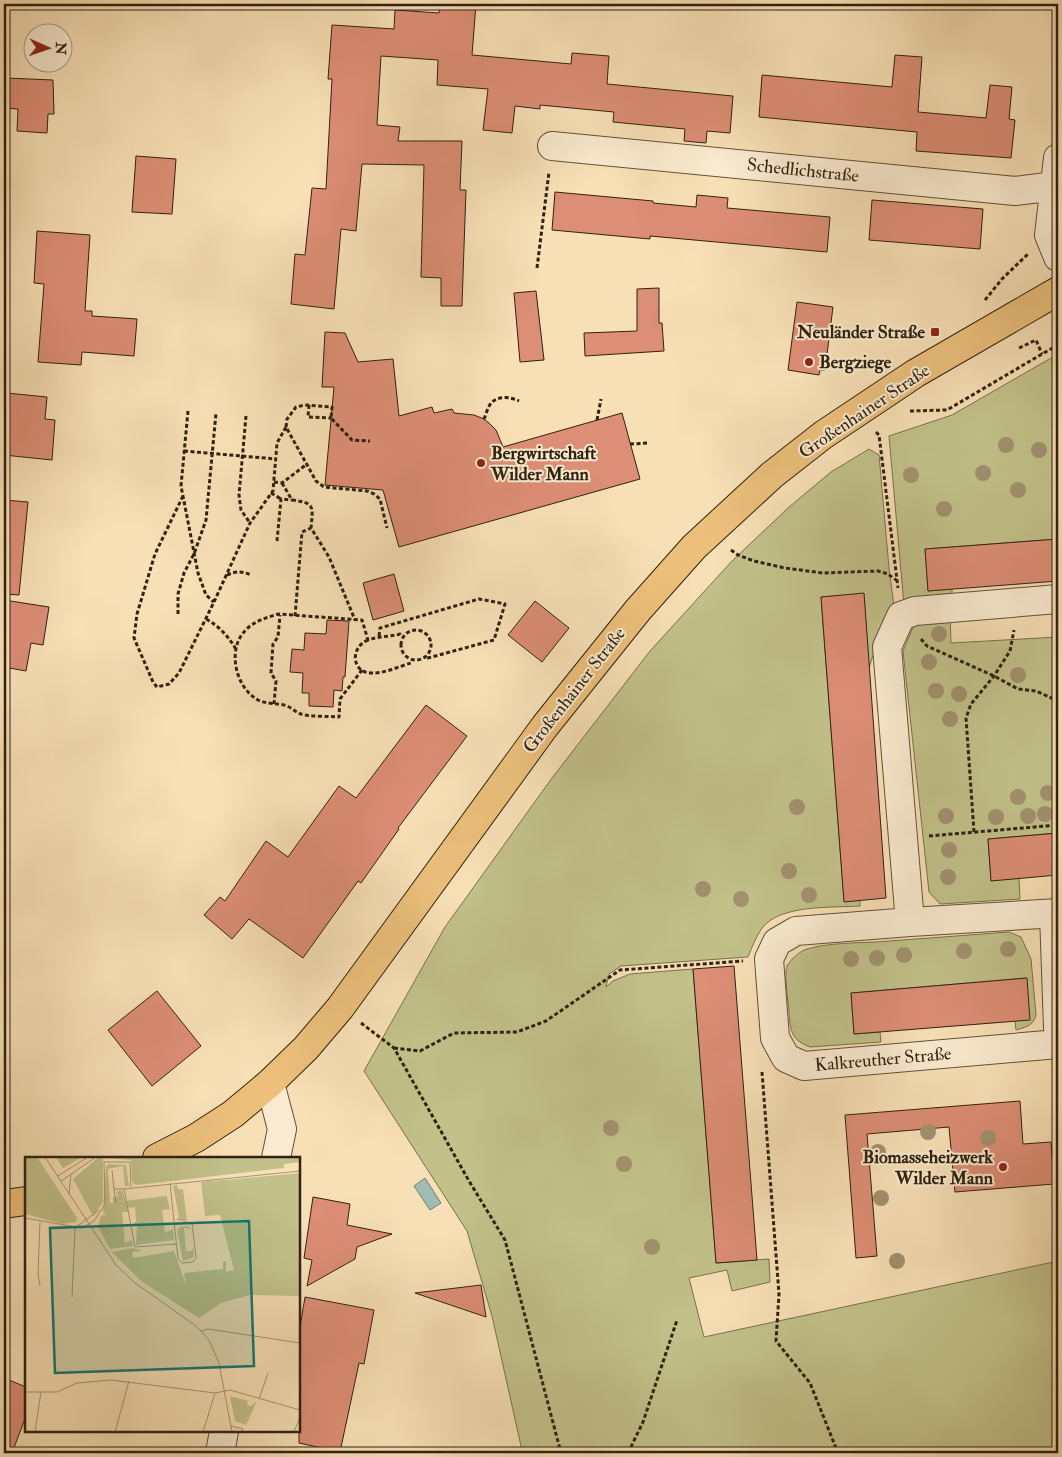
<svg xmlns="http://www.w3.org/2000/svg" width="1062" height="1457" viewBox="0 0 1062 1457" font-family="'IM FELL Double Pica',serif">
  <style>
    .green { fill: #c2c18a; stroke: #79714d }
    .water { fill: #9fbcb4; stroke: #737e72 }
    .building { fill: #dd8e76; stroke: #302110 }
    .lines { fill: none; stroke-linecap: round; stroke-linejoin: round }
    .minor-casing { stroke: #62513a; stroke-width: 30 }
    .major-casing { stroke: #302110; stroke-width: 30 }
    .path { stroke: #302110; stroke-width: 3; stroke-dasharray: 4 2.5; stroke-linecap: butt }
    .minor { stroke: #faebd0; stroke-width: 28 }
    .major { stroke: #ecc07b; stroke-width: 28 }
    .tree { fill: #a2916f }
    .poi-dot { fill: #8f2418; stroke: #faebd0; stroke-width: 2 }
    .labels { text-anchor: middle; stroke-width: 4; stroke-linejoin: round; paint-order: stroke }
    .street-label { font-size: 18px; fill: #302110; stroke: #faebd0 }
    .poi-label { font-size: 18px; font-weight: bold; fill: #302110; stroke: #faebd0; text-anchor: end }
    .inset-road { fill: none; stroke: #a89474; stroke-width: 1 }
    .view { fill: #0f766e; fill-opacity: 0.15; stroke: #0f766e; stroke-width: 2.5 }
    .inset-edge { fill: none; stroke: #302110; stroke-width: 2.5 }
  </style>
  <rect width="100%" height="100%" fill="#f8e0b6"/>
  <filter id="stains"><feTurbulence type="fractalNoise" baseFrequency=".004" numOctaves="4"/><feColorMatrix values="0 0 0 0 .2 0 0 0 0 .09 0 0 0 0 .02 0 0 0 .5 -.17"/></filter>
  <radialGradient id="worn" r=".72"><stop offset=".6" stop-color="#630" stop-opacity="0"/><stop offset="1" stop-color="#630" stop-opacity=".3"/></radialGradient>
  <!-- green -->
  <path class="green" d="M1058,354V539L925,549L928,591L952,589V601L904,605L889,436L952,415Z
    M869,449L879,455L889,568L894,606L881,629L869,668L864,594L821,597L844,901L860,900V906C832,908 781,904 762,928C756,937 752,947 748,957L621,966L609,974L606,987L613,981L630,974L693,969L716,1263L769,1259L770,1282L732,1291L727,1270L689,1278L704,1337L1058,1261V1453H521V1446L492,1316L467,1231L364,1071L445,927L552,778L650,651L732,561L788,508L831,472Z
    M950,613L951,643L1058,637V833L988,839L991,880L1019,878L1020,899L940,904L929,892L903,651L914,625Z
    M1009,932L1021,937L1031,959L1036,1015C1033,1026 1026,1027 1016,1030L1015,1021L1026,978L851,993L854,1034L880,1032L881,1042L810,1047C791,1040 790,1030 789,1011C788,1002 784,973 787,966C791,959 800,951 807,949C827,943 855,943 876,942C920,939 965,935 1009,932Z"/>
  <!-- water -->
  <path class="water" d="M425,1178L441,1203L430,1210L414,1186Z"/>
  <!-- building -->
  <path class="building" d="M440,4H476L472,55L571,64L572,53L609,56L607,84L733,96L730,133L707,131L706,143L684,141L685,129L613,122L614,112L540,105V109L515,106L512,133L483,130L488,89L437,85L438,60L381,56L377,125L400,127L398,141H462L460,190H466L462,305V306H441V278L421,277L424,165L362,164L356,231L341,229L334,309L291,304L295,254L305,255L312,188L326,189L332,79H328L332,25L394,29L395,10L439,13Z
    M895,55L922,57L918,112L986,118L990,85L1012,87L1009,119L1015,120L1011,158L916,151L917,132L759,117L762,75L892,87Z
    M5,78L53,80L54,114H48L47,133L17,131L18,109L4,108Z
    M136,156L176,159L172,214L132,212Z
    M555,192L653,201V203L696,207L697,195L728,198L727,208L830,217L827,252L650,236V239L552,230Z
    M872,200L983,209L980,249L869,240Z
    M37,231L90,235L85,311H92V316L137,319L134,356L82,352L81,365L38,362L44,284L34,283Z
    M659,288V323H662L664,351L585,356L584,333L637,331V289Z
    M536,291L544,360L520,362L514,293Z
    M797,302L833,307L825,370H820L819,375L788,370Z
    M325,332L345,333L358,362L393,359L399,416L432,407L434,413L452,409L454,413L474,415L484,419L489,423L496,430L503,447L622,413L640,479L399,547L383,490L325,485L334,387H322Z
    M7,393L47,397L45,419L55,420L52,460L4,455V429Z
    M4,500L28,502L19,595L4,594Z
    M1058,539V581L928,591L925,549Z
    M394,574L404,611L373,620L363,583Z
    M864,593L886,898L844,902L821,597Z
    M4,600L49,607L43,645L31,643L26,671L4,667Z
    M535,601L569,628L542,662L508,635Z
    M327,620L349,621L345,677H343L342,691L334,690L333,707L309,706V693H302L303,673L290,672L292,649L304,650L305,633L326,634Z
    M426,705L467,736L398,828L399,829L361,883L358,881L303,958L249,919L232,939L204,915L220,897L225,901L266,841L288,857L339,786L356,798Z
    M1058,833V875L991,881L988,839Z
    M734,966L757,1260L716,1263L693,969Z
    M1027,978L1030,1020L854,1034L851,993Z
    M157,991L201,1046L152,1086L108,1030Z
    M1020,1101L1023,1144L1051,1142L1054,1184L955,1192L949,1127L867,1134L877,1256L856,1258L845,1115Z
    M313,1197L350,1204L347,1225L392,1234L357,1247L355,1259L307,1286L312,1260L304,1258Z
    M481,1285L486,1317L415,1293Z
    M305,1297L374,1310L364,1364L359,1363L340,1452L299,1443V1333Z
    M4,1378L26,1387V1416L12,1453H4Z"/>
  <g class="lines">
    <defs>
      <path id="minor" d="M552,146L1015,191L1055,186
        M1058,158L1049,235L1058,257
        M1058,913L910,922L796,931L777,942L769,959L775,1038L786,1058L804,1066L1058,1044
        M1054,914L1058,1028
        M910,922L887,647L901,616L915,611L1058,599
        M270,1083L282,1129L276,1158
        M220,1453L224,1431"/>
      <path id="major" d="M157,1158L196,1138L233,1114L270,1083L306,1048L340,1008L545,726L638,610L694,547L772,475L823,435L916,373L1058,291
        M4,1204L26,1201"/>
    </defs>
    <!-- minor casing -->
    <use href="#minor" class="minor-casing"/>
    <!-- major casing -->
    <use href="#major" class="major-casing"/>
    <!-- path -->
    <path class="path" d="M537,268L549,172
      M985,300L1002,279L1028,254
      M1019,348L1036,340L1042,354
      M309,405L308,417L331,418
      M188,411L181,486L198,573L206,595L214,602
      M910,411L947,410L1042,354L1058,345
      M246,416L239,495L241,510L250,523
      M484,419C486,414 488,407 491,403C499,395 511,397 519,401
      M597,420L601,399
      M286,427L287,419L296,407L305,405L332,407L331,418L352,440L370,441
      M876,432L879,435L898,588
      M630,444L649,443
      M184,451L276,459
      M274,482L282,483L307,464
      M282,483L292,500C315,503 313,506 311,528
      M271,493L281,499
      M183,496L155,554L137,614L134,638L153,682L157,687L169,684L179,673L214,602L250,523L273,491L277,443L286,427L316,481L324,487L367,491L374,494L380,499L387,528
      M277,541L281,499L292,500
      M731,550L738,555L754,561L785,568L823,573L878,571L888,574L896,580
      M227,575C236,571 242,571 251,575
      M178,614V594L184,573L194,554L206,520L216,413
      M295,616L302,532L311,528L329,557L355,620
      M206,619C220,627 227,635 236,649
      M401 645a15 15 0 1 1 30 0a15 15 0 1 1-30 0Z
      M379,636L380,628L479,599L505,604L494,640L428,658L426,657
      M921,639L927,646L994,676L1018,689L1036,691L1058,701
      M368,640C350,647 351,673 372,673C383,674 400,666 411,663L412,661
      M362,670L340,699L339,717C330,716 308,717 301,714C295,712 290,706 284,705C275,703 266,704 258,700C236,688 227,651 244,632C252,622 265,618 278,614L362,620L368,640C379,636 389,637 400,634L403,636
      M274,704L276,681L271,673L273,644L278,637L280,615
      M974,832L966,718L971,704L994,676L1010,651L1014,630
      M929,836L1058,825
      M361,1023L394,1048L469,1181L505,1240L561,1453
      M394,1048L420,1051L454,1033L517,1032L546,1021L620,970L743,961
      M762,1072L779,1294L776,1341L810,1383L838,1453
      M628,1453L643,1422L677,1320"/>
    <!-- minor -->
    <use href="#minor" class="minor"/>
    <!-- major -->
    <use href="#major" class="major"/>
  </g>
  <!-- trees -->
  <g class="tree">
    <circle cx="1006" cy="445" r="8"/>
    <circle cx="1039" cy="450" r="8"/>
    <circle cx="983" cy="473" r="8"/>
    <circle cx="911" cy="475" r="8"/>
    <circle cx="1018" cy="490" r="8"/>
    <circle cx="944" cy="509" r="8"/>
    <circle cx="939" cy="634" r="8"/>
    <circle cx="929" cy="662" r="8"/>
    <circle cx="1018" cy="675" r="8"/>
    <circle cx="936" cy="691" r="8"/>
    <circle cx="959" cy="694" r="8"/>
    <circle cx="950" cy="719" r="8"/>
    <circle cx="1048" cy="793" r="8"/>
    <circle cx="1018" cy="797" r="8"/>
    <circle cx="797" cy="807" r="8"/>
    <circle cx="1045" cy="814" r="8"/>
    <circle cx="946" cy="816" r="8"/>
    <circle cx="1028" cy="816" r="8"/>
    <circle cx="996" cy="817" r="8"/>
    <circle cx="949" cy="850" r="8"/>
    <circle cx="789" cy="871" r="8"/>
    <circle cx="948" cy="877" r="8"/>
    <circle cx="703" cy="889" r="8"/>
    <circle cx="809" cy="895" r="8"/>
    <circle cx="741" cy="899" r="8"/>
    <circle cx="1008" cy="949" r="8"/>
    <circle cx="964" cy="951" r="8"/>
    <circle cx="904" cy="955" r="8"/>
    <circle cx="877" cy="958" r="8"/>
    <circle cx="851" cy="959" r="8"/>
    <circle cx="611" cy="1128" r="8"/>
    <circle cx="928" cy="1132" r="8"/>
    <circle cx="988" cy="1138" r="8"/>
    <circle cx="878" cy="1152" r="8"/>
    <circle cx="624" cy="1164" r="8"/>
    <circle cx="881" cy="1198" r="8"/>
    <circle cx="652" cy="1247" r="8"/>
    <circle cx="897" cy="1261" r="8"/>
  </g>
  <!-- markers -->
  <g class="poi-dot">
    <rect x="930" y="327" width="10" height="10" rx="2.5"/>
    <circle cx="809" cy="362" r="5"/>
    <circle cx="481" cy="463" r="5"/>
    <circle cx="1003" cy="1167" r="5"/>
  </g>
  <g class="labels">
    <!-- street labels -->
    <g class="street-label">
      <text transform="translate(803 170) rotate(6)" y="6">Schedlichstraße</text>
      <text transform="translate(864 411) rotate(-34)" y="6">Großenhainer Straße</text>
      <text transform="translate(574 690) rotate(-52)" y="6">Großenhainer Straße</text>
      <text transform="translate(883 1059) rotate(-5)" y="6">Kalkreuther Straße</text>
    </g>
    <!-- poi labels -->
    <g class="poi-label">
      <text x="925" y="338">Neuländer Straße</text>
      <text x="819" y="368" text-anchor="start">Bergziege</text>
      <text x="491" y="459" text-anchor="start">Bergwirtschaft<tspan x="491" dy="21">Wilder Mann</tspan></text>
      <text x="993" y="1163">Biomasseheizwerk<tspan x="993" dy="21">Wilder Mann</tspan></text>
    </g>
  </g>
  <!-- overview -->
  <g transform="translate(25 1157)">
    <rect width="275" height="275" fill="#f8e0b6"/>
    <path d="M0,0H12L52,61L51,65L38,67L0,57ZM31,0H57L38,11ZM74,0H78V45L68,59L48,22ZM275,0V5L259,7V11L111,28L107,25L106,3L81,1ZM84,7L101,8L104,29H100L98,9L83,12L85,46H88V40L94,39L91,35L97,33L104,55H97L100,86L107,83L108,89L85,92L73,69L76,59L81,58L78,55L81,9ZM275,16V139L225,138L196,146L174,161L116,124L87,95L108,91L117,94L107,95L108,101L149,94L161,128L159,116L198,112V105L201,104V115L209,113L195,58L180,59L176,25ZM152,28L153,32H158L162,65L151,63L154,60L148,29ZM140,32L145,52L137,53L140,76L148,72L149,83L111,88L112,68L108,66L111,65L110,50L104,51L100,44L141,39ZM163,69L166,72L159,71L161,94H167L168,90L169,100L158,104L152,73L156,70ZM205,239L223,244L222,248L226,249L232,244L221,268L210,264Z" fill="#c2c18a"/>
    <path class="inset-road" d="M20,0L91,108L110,126L171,169L184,183L194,206L207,275M87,13L89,32M33,19L63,0M36,24L71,0M145,26L153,102L157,106L168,105L171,101L167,66L150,67M44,37L46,17M91,47L89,32H99M0,61L57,71L69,64L80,47L79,5H105L106,30M50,71L74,53M151,87L110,90L99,32L275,14M15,129L13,117L15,65M47,140L50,71M176,174L183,172L275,186M0,235H32L52,226L86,223L190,236L205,233L275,253M234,242L243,216M206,269L218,272L216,275M10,275L16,235M90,275L104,224M178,275L190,236M269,275L275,260"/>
    <path class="view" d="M224,64L229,209L30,216L25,71Z"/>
    <rect width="275" height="275" class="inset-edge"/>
  </g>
  <!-- margin -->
  <rect width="1062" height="1457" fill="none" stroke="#f8e0b6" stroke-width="20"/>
  <rect x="5" y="5" width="1052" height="1447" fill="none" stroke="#302110" stroke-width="2.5"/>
  <rect x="10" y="10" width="1042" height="1437" fill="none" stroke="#302110"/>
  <!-- north arrow -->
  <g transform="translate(48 48) rotate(92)"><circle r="24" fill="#faebd0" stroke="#a99a83"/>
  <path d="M0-4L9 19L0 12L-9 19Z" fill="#8f2418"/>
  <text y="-8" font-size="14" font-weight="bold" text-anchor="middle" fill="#302110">N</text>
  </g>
  <rect width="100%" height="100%" filter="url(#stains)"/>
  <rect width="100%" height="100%" fill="url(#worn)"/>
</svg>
